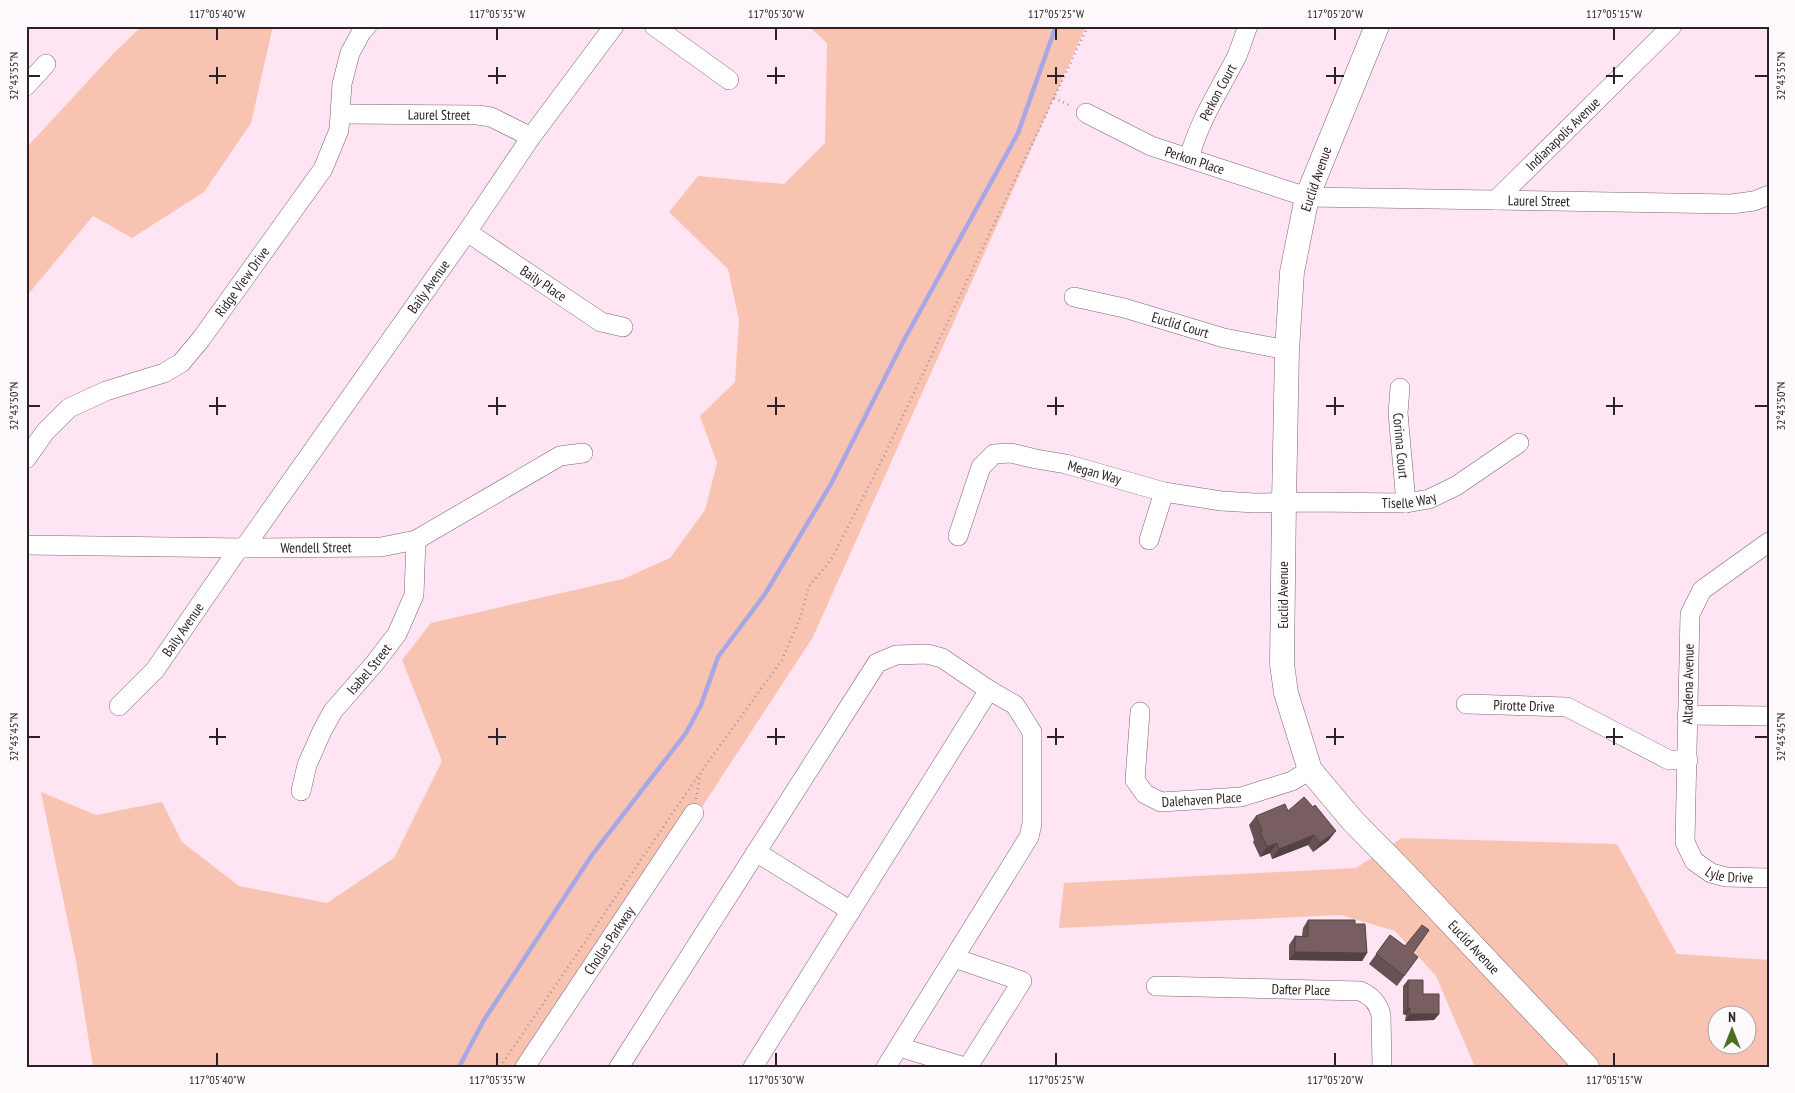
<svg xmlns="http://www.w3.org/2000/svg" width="1795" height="1093" viewBox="0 0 1795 1093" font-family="'PT Sans Narrow',sans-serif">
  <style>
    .green { fill: #f8c4b1; fill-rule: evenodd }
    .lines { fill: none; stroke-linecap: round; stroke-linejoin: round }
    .stream { stroke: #a7a7e5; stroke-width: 4.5 }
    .minor-casing { stroke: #7b6471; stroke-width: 20 }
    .major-casing { stroke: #7b6471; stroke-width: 25 }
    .path { stroke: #a4909b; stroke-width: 2.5; stroke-dasharray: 1 4; stroke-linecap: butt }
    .minor { stroke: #fff; stroke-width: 19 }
    .major { stroke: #fff; stroke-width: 24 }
    .wall { fill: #675153 }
    .shaded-wall { fill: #544243 }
    .building { fill: #785e60; stroke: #544243 }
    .ticks { fill: none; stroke: #2b2227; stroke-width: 2 }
    .labels { text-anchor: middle; stroke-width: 5; stroke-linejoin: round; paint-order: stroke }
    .street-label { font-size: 14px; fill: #2b2227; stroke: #fef9fc }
    .neatline { fill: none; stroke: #2b2227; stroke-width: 2 }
    .ticks-label { font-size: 12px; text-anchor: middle; fill: #2b2227 }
  </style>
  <rect width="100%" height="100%" fill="#ffe4f3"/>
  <!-- green -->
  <path class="green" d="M142,26H275L272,30L251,123L204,192L132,238L93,216L26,297V148L114,53Z
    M808,26H1086L813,637L532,1067H93L76,961L41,792L96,815L162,802L182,842L239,886L327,903L394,858L442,761L402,660L431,623L623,579L670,558L705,510L717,463L700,416L735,382L739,320L728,269L669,212L698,176L784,184L825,143L827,43Z
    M1402,838L1617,844L1677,954L1769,960V1067H1475L1436,976L1395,931L1341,915L1059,928L1064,883L1356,868ZM1718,1016H1748V1046H1718Z"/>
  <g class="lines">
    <!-- stream -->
    <path class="stream" d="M459,1067L484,1020L592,855L686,733L701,705L718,657L765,594L831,484L903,342L1018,133L1056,26"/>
    <defs>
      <g id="minor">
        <path d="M654,26L729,80"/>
        <path d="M26,86L46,64"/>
        <path id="s1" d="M1086,113L1151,146L1307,197L1731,204L1754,201L1769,195"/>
        <path id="s2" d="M341,114L478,115L491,117L531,137"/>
        <path id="s3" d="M1189,158C1200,119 1219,91 1237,56C1241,46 1244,36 1248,26"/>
        <path id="s4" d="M1496,200L1672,26"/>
        <path id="s5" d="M467,232L601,322L623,327"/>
        <path id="s6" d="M1074,297L1124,308L1224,338L1287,350"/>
        <path id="s7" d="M1400,388L1398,413L1406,503"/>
        <path id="s8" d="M26,459L45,432L69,408L106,391L164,373L181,363L201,339L323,169L339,130L342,84L350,53L362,31L367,26"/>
        <path id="s9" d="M958,536L981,467L994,454L1011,453L1036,459L1066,464L1164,492L1221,501L1255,503L1310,502L1406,503L1429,499L1456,486L1519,443"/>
        <path d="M1149,540L1164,492"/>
        <path id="s10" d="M1769,542L1702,590L1690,614L1685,842L1694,861L1711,873L1726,877L1769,878"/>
        <path id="s11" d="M26,545L244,548L381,547L416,540L560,456L583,453"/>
        <path id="s12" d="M244,548L467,232L531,137L614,26"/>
        <path id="s13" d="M1466,704L1567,707L1669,760H1688"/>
        <path id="s14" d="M119,706L155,670L239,548"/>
        <path id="s15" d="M1140,712L1135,780L1145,794L1161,802L1241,797L1292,781L1310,770"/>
        <path d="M1687,715L1769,716"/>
        <path id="s16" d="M301,791L307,765L322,731L333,711L374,664L397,634L414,595L416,540"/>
        <path d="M756,852L851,911"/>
        <path d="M954,958L1022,981L968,1067"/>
        <path id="s17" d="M1156,986L1360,991C1372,996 1378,1003 1381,1015L1382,1067"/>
        <path d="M899,1047L965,1067"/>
        <path id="s18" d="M525,1067L694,813"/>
        <path d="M619,1067L877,663L896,655L927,654L942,658L989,690L1015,705L1032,732V824L1029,837L886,1067"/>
        <path d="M753,1067L989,690"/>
      </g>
      <g id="major">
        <path id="s19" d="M1377,26L1307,197L1292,272L1287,350L1284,502L1282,664L1286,693L1310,770L1352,820L1404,873L1587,1067"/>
      </g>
    </defs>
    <!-- minor casing -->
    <use href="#minor" class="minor-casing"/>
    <!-- major casing -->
    <use href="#major" class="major-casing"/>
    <!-- path -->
    <path class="path" d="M1054,98L1071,106
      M696,799L701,772L782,660L800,618L809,586L831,560L884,456L1088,26
      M500,1067L700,773"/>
    <!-- minor -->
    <use href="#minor" class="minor"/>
    <!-- major -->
    <use href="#major" class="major"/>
  </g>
  <!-- wall -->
  <path class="wall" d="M1288,811L1329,840L1313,852L1308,845L1272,859L1270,853L1260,857L1253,842L1254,840L1249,825L1256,816Z
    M1308,920L1355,924L1367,953L1362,961L1289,960V945L1295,936H1302L1303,928Z
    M1390,935L1418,957L1397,986L1369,964Z
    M1408,980L1423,994L1439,1014L1434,1020L1405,1021L1406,1015L1403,1014V986Z"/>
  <!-- shaded-wall -->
  <path class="shaded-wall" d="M1336,831L1329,840L1313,852L1320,843Z
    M1314,835L1308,845L1272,859L1279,849Z
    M1277,843L1270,853L1260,857L1267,847Z
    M1295,952L1367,953L1362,961L1289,960Z
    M1408,1008H1410L1406,1015L1403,1014Z
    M1410,1014H1439L1434,1020L1405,1021Z"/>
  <!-- building -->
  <path class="building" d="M1304,797L1313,807L1315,805L1336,831L1320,843L1314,835L1279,849L1277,843L1267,847L1260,832L1262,831L1256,816L1285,804L1288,811Z
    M1308,920H1355V924H1365L1367,953L1295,952V936L1308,937Z
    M1422,925L1429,930L1413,953L1418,957L1404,976L1376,954L1390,935L1405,946Z
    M1408,980H1423V994H1439V1014H1410V1008H1408Z"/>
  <!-- ticks -->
  <path class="ticks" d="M217,28V40M497,28V40M776,28V40M1056,28V40M1335,28V40M1614,28V40M217,67V84M497,67V84M776,67V84M1056,67V84M1335,67V84M1614,67V84M28,76H40M209,76H226M488,76H506M767,76H785M1047,76H1064M1326,76H1344M1606,76H1623M1755,76H1768M217,397V415M497,397V415M776,397V415M1056,397V415M1335,397V415M1614,397V415M28,406H40M209,406H226M488,406H506M767,406H785M1047,406H1064M1326,406H1344M1606,406H1623M1755,406H1768M217,728V745M497,728V745M776,728V745M1056,728V745M1335,728V745M1614,728V745M28,737H40M209,737H226M488,737H506M767,737H785M1047,737H1064M1326,737H1344M1606,737H1623M1755,737H1768M217,1053V1066M497,1053V1066M776,1053V1066M1056,1053V1066M1335,1053V1066M1614,1053V1066"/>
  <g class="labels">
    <!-- street labels -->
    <g class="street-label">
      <text dy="5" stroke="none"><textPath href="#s3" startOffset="72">Perkon Court</textPath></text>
      <text dy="5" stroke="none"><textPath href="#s2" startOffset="98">Laurel Street</textPath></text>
      <text dy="5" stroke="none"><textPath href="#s4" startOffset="94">Indianapolis Avenue</textPath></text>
      <text dy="5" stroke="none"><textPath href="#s1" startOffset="119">Perkon Place</textPath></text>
      <text transform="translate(1316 179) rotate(-71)" y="5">Euclid Avenue</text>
      <text dy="5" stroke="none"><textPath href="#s1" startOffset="469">Laurel Street</textPath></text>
      <text dy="5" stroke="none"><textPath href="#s8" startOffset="290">Ridge View Drive</textPath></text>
      <text dy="5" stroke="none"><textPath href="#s5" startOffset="92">Baily Place</textPath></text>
      <text dy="5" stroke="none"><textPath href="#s12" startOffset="320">Baily Avenue</textPath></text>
      <text dy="5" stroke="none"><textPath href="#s6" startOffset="110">Euclid Court</textPath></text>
      <text dy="5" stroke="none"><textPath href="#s7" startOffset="58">Corinna Court</textPath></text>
      <text dy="5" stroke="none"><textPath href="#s9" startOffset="194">Megan Way</textPath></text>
      <text dy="5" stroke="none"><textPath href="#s9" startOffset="512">Tiselle Way</textPath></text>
      <text dy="5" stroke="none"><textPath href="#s11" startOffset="290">Wendell Street</textPath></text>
      <text transform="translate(1283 595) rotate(-90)" y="5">Euclid Avenue</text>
      <text dy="5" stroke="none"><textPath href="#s14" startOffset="100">Baily Avenue</textPath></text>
      <text dy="5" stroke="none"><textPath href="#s16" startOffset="142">Isabel Street</textPath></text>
      <text transform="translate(1688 684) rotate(-89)" y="5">Altadena Avenue</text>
      <text dy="5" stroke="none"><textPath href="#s13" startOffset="58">Pirotte Drive</textPath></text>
      <text dy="5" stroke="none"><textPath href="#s15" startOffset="144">Dalehaven Place</textPath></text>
      <text dy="5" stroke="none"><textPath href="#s10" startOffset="398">Lyle Drive</textPath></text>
      <text dy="5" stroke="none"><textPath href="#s18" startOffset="152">Chollas Parkway</textPath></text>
      <text dy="5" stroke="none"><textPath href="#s19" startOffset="1005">Euclid Avenue</textPath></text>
      <text dy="5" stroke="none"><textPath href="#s17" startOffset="145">Dafter Place</textPath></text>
    </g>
  </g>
  <!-- border -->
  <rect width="1795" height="1093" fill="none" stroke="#fef9fc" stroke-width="55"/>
  <!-- north arrow -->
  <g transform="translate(1732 1030)"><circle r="24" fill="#fef9fc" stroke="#aaa3a7"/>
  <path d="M0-4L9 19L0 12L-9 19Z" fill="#4f6e25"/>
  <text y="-8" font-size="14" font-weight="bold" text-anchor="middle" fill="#2b2227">N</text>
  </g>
  <rect x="28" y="28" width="1740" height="1038" class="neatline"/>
  <g class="ticks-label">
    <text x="217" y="18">117°05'40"W</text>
    <text x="497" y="18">117°05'35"W</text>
    <text x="776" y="18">117°05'30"W</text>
    <text x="1056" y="18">117°05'25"W</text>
    <text x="1335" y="18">117°05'20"W</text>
    <text x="1614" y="18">117°05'15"W</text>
    <text transform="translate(14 76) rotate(-90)" y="4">32°43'55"N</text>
    <text transform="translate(1781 76) rotate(-90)" y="4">32°43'55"N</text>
    <text transform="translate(14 406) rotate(-90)" y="4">32°43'50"N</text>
    <text transform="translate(1781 406) rotate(-90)" y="4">32°43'50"N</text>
    <text transform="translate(14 737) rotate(-90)" y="4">32°43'45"N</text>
    <text transform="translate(1781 737) rotate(-90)" y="4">32°43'45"N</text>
    <text x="217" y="1084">117°05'40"W</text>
    <text x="497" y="1084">117°05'35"W</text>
    <text x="776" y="1084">117°05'30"W</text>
    <text x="1056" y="1084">117°05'25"W</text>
    <text x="1335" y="1084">117°05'20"W</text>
    <text x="1614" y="1084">117°05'15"W</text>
  </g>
</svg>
